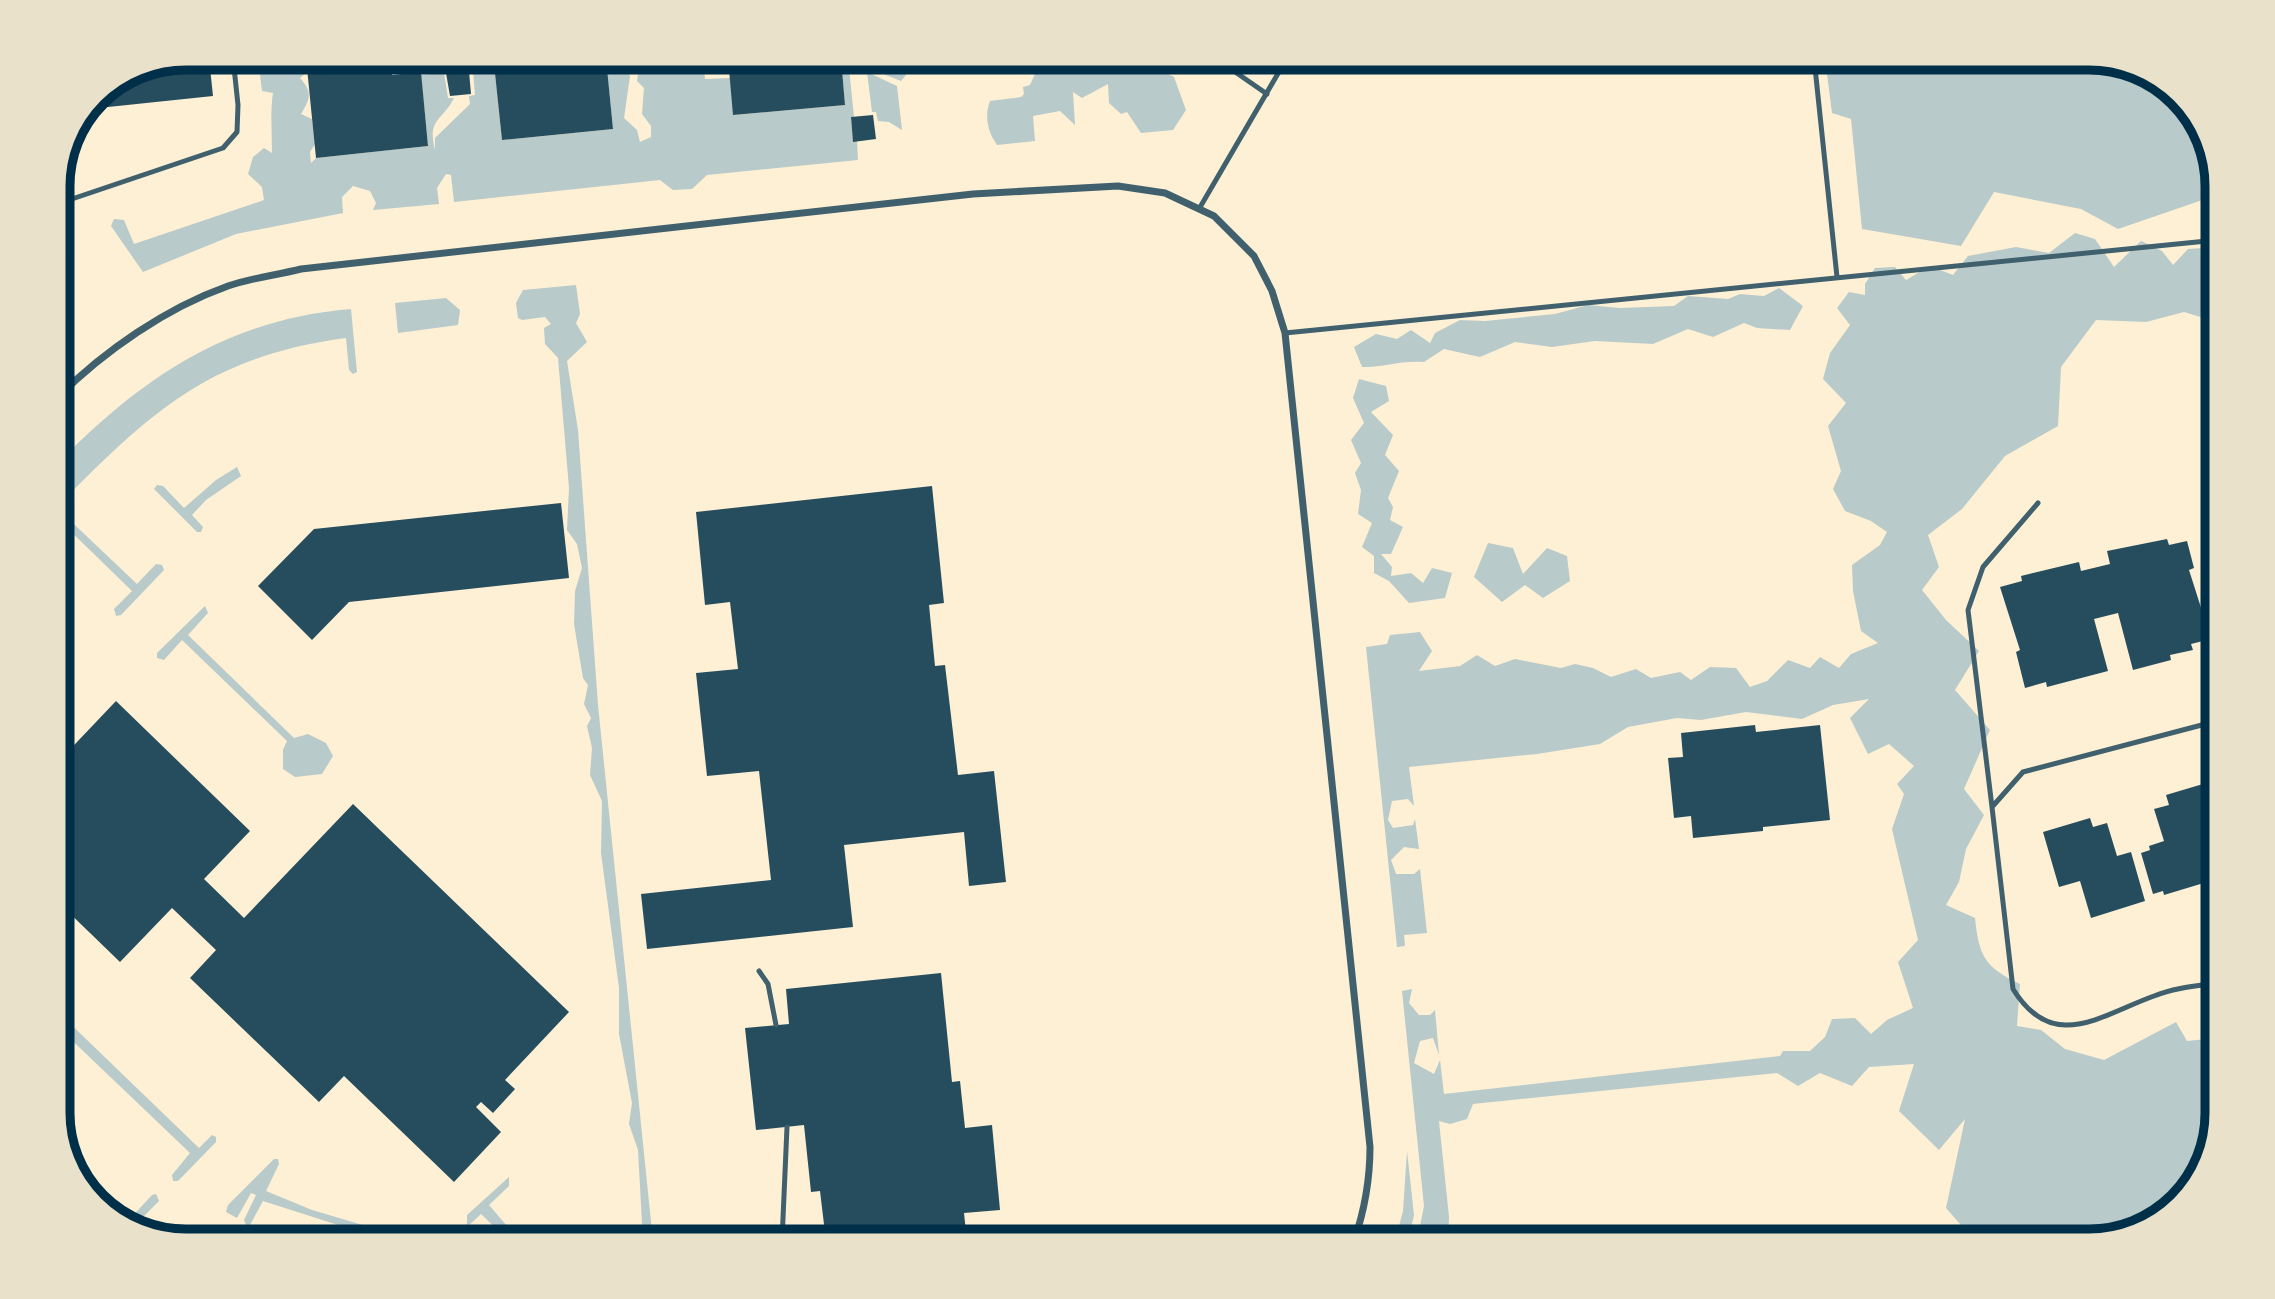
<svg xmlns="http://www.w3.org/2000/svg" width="2275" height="1299" viewBox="0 0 2275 1299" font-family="'Fira Sans',sans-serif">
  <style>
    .green { fill: #b9caca }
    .building { fill: #264d5e }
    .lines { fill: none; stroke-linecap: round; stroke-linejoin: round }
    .service { stroke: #3f606c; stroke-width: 5 }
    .minor { stroke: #3f606c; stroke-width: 7 }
    .rim { fill: none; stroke: #003049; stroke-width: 9 }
  </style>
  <rect width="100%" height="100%" fill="#fdf0d5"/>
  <!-- green -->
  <path class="green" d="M258,58H306L307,72L300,78C313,92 310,99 301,114L312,119L315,144L310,152L311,163L316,158L428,146L421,75L444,73L448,98H454C442,122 427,118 435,150V138L470,104L469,96L475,95L472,58H529L494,64L502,140L613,129L606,58H619L630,76L624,118L637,130L640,142L651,137V126L642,114L644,88L637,81L639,64L634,58H703L705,79L730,78L734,115L845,105L841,58H848L854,117H851L853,141H857L858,160L707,175L692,189L673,190L660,180L454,202L451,175L446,174L437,188L439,204L373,210L376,203L370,191L353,186L342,197L343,213L236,234L143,272L111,226L114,219L124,220L134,244L264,200L262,187L248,174L253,157L264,148L272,153C272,133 270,113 273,93L262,91Z
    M866,58H920L901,81L868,68Z
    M1045,58H1115V64L1123,72L1146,62L1174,77L1186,110L1173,130L1141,133L1127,112L1121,114L1109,103L1108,84L1082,98L1073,92L1075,125L1060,111L1033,116L1035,141L997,145C988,132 984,117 990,101L1021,97L1024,94L1023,87L1030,85L1038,67L1029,62Z
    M1825,58H2089L2153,75L2196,115L2217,178V195L2118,229L2081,209L1994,192L1961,246L1862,229L1851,119L1832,113Z
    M867,72L897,86L902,130L889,122L878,121L876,112H872Z
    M2075,233L2095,239L2114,267L2141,241L2162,251L2173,265L2188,249L2217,247V322L2184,312L2146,322L2096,320L2061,367L2058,426L2005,456L1962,509L1928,535L1939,567L1922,590L1946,620L1979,651L1955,690L1990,730L1964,789L1984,815L1966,849L1959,882L1946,905L1975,918C1979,957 1985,967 2020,984L2017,1026L2041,1030L2065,1049L2104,1060L2176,1022L2187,1041L2217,1038V1114L2200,1177L2154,1224L2090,1241H1975L1946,1208L1965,1119L1939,1150L1899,1111L1914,1064L1869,1067L1852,1086L1820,1073L1798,1086L1777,1073L1473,1104L1467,1119L1450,1124L1439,1121L1449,1217L1448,1241H1440L1435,1233L1425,1234L1421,1241H1417L1424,1206L1402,991L1412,989L1409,1003L1419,1015H1430L1435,1010L1439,1055L1433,1038L1420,1041L1414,1063L1434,1074L1440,1060L1444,1094L1780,1056L1783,1051H1810L1825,1037L1832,1019L1855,1018L1871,1034L1887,1020L1913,1008L1898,962L1918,940L1892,829L1904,794L1897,784L1914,766L1889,744L1868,754L1850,718L1869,699L1833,705L1802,719L1746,712L1701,720L1677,718L1628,727L1600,744L1537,754L1409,767L1414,806L1408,799L1392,801L1388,820L1393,828L1413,825L1415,819L1419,849L1404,847L1391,860L1396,874H1414L1420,869L1427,933L1404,935L1405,946L1397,947L1366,647L1387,644L1390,635L1420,632L1432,651L1419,671L1460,666L1477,655L1495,666L1515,659L1561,668L1575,664L1593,668L1611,677L1636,669L1651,678L1680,672L1691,680L1710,667L1736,668L1750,687L1767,681L1788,660L1810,668L1820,657L1839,668L1851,654L1878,643L1861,631L1853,591L1852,565L1880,545L1887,532L1871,521L1845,511L1833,489L1841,471L1828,426L1846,403L1823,379L1830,353L1850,325L1837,308L1849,292L1865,295V284L1875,268L1895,267L1906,280L1930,266L1953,275L1968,256L2016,247L2049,253Z
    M576,285L580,314L576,323L587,342L567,361L578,430L598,705L653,1241H643L638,1150L629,1124L632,1103L619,1034V988L601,853L602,801L590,775L592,748L587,726L591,718L584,704L588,685L583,678L574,624L575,591L582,568L577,544L567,530L569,488L558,358L545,344L544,328L551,324L545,317L522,320L518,318L516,303L523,290Z
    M1779,288L1803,306L1790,330L1757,328L1744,323L1713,337L1688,329L1653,344L1595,341L1552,347L1515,342L1480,357L1444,349L1424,362C1401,360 1386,367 1362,367L1354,347L1376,334L1397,339L1411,330L1430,343L1435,333L1460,320L1485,321L1555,314L1588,305L1620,308L1674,306L1688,296L1728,299L1740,294L1764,296Z
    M446,298L460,310L458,325L398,333L395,303Z
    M351,309L357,372L353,374L349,370L346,338C210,356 150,412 58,506V463C142,377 229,319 351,309Z
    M1359,379L1386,386L1389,401L1371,412L1393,435L1385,455L1399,471L1388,498L1393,507L1390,520L1403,527L1391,554H1381L1392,567L1391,576L1411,573L1423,583L1432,568L1452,573L1445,598L1409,603L1389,581L1374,573V556L1362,547L1372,523L1358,514L1361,490L1355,473L1361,463L1351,440L1364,423L1353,398Z
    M237,467L241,476L206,500L192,515L203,527L201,532H197L154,489L157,485L163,486L184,508L216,480Z
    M58,509L137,584L156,564L162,565L164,570L121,615L116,616L114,609L132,591L62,523L58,526Z
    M1488,543L1513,548L1523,574L1547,548L1567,556L1570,581L1543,598L1525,585L1502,602L1474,577Z
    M205,606L208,613L188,635L294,738L308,734L326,743L333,756L322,774L295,777L283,769V750L287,741L182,640L164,660L157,658V653Z
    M58,637L73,652V658L66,660L58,652Z
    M58,1012L199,1148L212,1135L216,1137V1142L178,1181H173L172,1175L190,1153L58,1027Z
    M1407,1151L1414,1215L1408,1241H1395L1403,1211Z
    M274,1159H278L279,1164L266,1191L312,1210L393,1234L394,1238L388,1241L263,1201L250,1225H246L244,1220L256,1195L251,1193L237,1218L226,1212L228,1205Z
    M71,1163L128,1221L152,1195L156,1194L159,1201L133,1227C112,1222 77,1184 71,1163Z
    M509,1177V1186L489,1205L520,1241H509L481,1214L467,1227V1215Z"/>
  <!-- building -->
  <path class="building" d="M186,58H209L213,96L89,109L96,95L137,67Z
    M306,58H390L392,75L421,72L428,146L316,158Z
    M529,58H606L613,129L502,140L494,64Z
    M728,58H841L845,105L733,115Z
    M469,71L471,94L450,96L446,73Z
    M873,115L876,139L853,142L851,117Z
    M932,486L944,603L929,605L935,666L945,665L958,775L994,771L1006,882L969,886L964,832L844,845L853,927L647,949L641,894L771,880L759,771L707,776L696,673L738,669L730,602L705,605L696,512Z
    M561,503L569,578L349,602L312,640L258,586L314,529Z
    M2167,539L2169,545L2187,541L2194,568L2189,570L2211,639L2191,644L2193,650L2170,655L2171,660L2133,670L2118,613L2094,619L2108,671L2047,687L2046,682L2025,688L2016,652L2020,650L2000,587L2022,581L2021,576L2079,562L2081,571L2110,564L2107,551Z
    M116,701L250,831L204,879L244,918L353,804L569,1012L505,1080L515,1089L493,1113L481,1102L476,1107L501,1132L454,1182L344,1076L319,1102L190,978L216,950L172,908L120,962L58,902V762Z
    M1755,725L1756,732L1820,725L1830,820L1763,827V831L1693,838L1691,816L1674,818L1668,758L1683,757L1681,733Z
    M2213,781L2217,796V840L2208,842L2217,879L2164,895L2163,891L2153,894L2141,853L2150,850L2149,846L2164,841L2154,809L2169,805L2166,795Z
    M2090,818L2093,827L2107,823L2117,856L2131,852L2145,901L2091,918L2080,881L2059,887L2043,832Z
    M941,973L952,1082L960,1081L965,1128L992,1125L1000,1210L964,1213L967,1241H826L820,1191L811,1192L804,1125L756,1130L745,1028L789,1024L786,989Z"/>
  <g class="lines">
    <!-- service -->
    <path class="service" d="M1215,58L1267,94
      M1814,58L1837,277
      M63,202L223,148L237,132L238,105L233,58
      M1199,209L1287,58
      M1285,333L2217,240
      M2217,721L2023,772L1992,807L2013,989C2053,1054 2101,1015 2154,996C2174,988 2196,986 2217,983
      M1992,807L1968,610L1983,567L2038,503
      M759,971L768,984L776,1025
      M782,1241L787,1127"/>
    <!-- minor -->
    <path class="minor" d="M58,397C104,351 166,308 228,286C251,278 277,275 301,269L973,194L1118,186L1165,193L1214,216L1254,256L1272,291L1285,333L1370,1147C1370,1181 1365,1209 1354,1241"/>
  </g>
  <!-- crop -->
  <path d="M0 0H2275V1299H0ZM186 70H2089A116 116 0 0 1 2205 186V1113A116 116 0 0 1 2089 1229H186A116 116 0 0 1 70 1113V186A116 116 0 0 1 186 70Z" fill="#e9e1ca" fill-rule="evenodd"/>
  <path class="rim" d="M186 70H2089A116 116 0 0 1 2205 186V1113A116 116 0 0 1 2089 1229H186A116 116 0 0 1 70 1113V186A116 116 0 0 1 186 70Z"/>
</svg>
